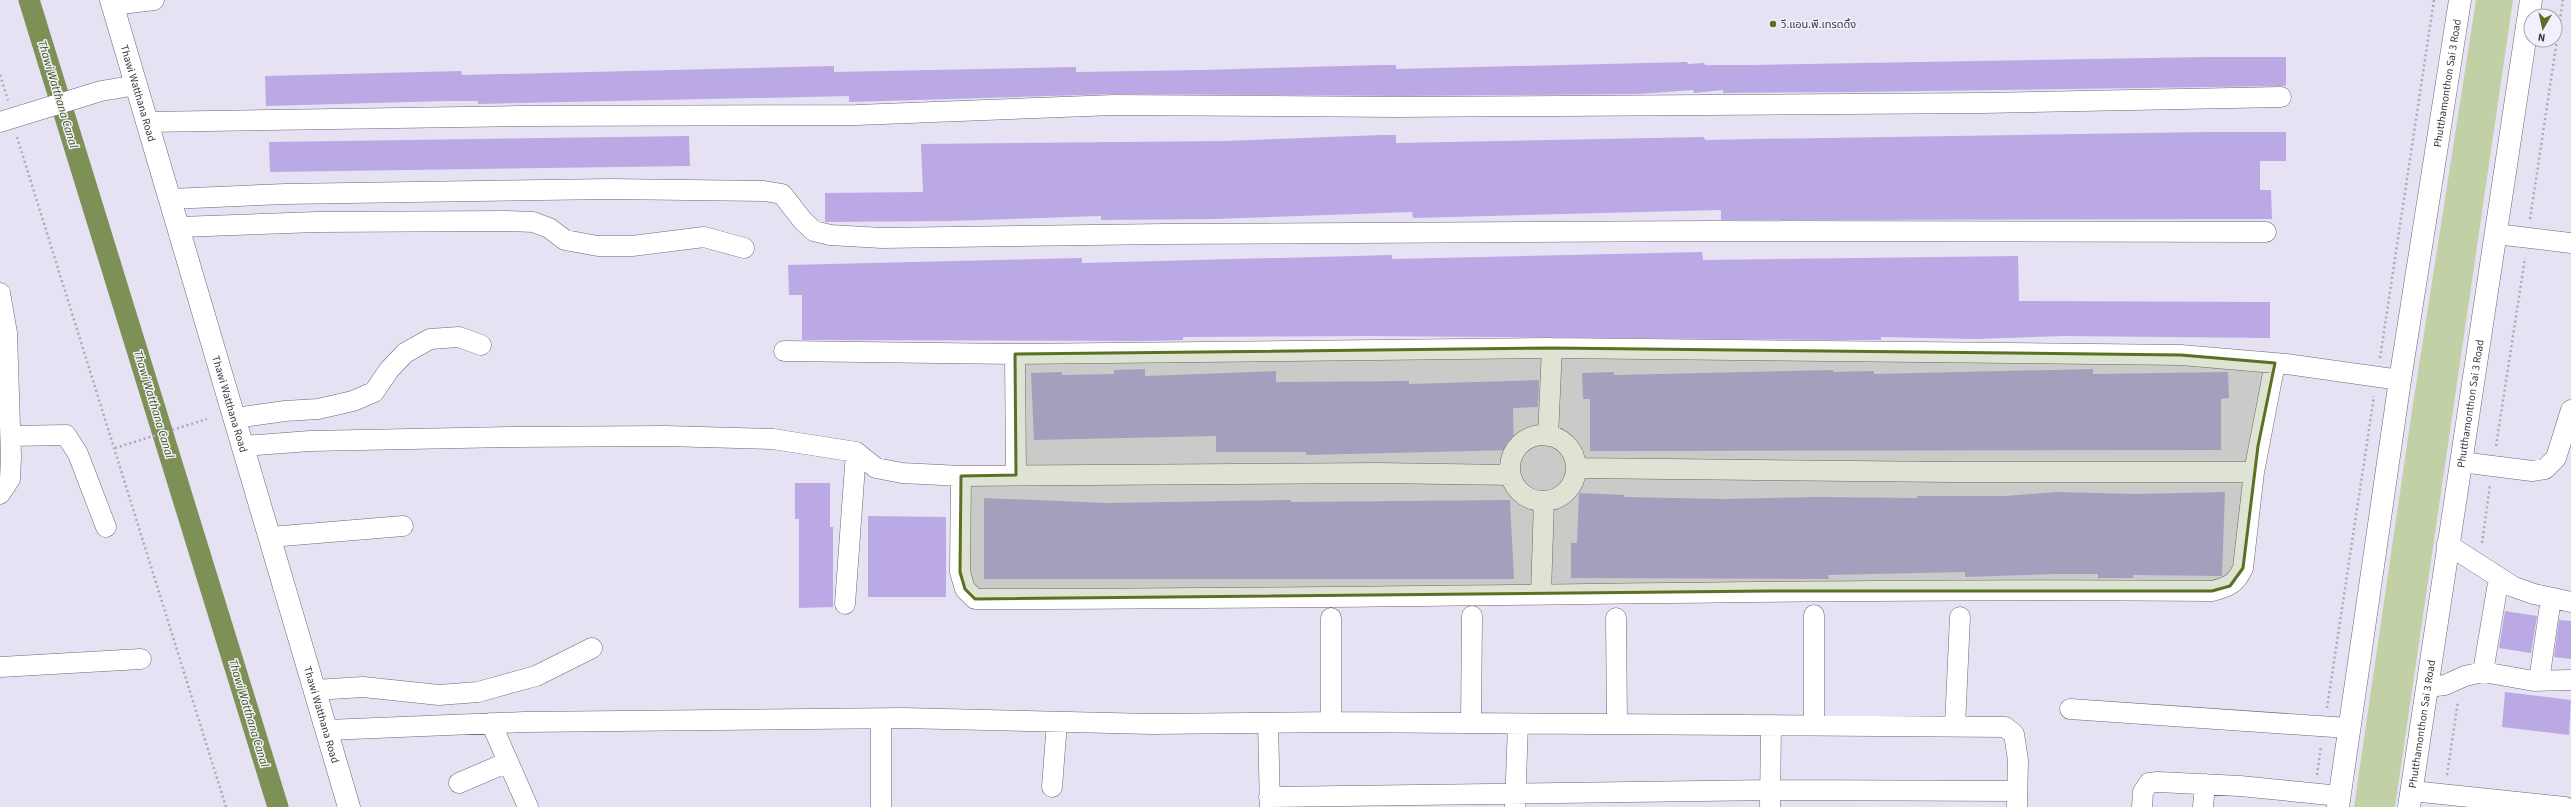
<svg xmlns="http://www.w3.org/2000/svg" width="2571" height="807" viewBox="0 0 2571 807" font-family="'Source Sans 3','Noto Sans Thai',sans-serif">
  <style>
    .green { fill: #c1d1a5 }
    .lines { fill: none; stroke-linecap: round; stroke-linejoin: round }
    .canal { stroke: #7d9156; stroke-width: 21 }
    .building { fill: #baa9e4 }
    .minor-casing { stroke: #6b6776; stroke-width: 21 }
    .major-casing { stroke: #6b6776; stroke-width: 23 }
    .path { stroke: #aca9b6; stroke-width: 2.5; stroke-dasharray: 2 3; stroke-linecap: butt }
    .minor { stroke: #fff; stroke-width: 20 }
    .major { stroke: #fff; stroke-width: 22 }
    .marked { fill: #5a7122; fill-opacity: 0.2; stroke: #5a7122; stroke-width: 3; stroke-linejoin: round }
    .poi-dot { fill: #5a7122; stroke: #f3f0fd; stroke-width: 1.5 }
    .labels { text-anchor: middle; stroke-width: 3; stroke-linejoin: round; paint-order: stroke }
    .poi-label { font-size: 11px; fill: #3b3940; stroke: #f3f0fd; text-anchor: start }
    .street-label { font-size: 11px; fill: #3b3940; stroke: #f3f0fd }
    .water-label { font-size: 12px; font-style: italic; fill: #455715; stroke: #f3f0fd }
  </style>
  <rect width="100%" height="100%" fill="#e6e2f3"/>
  <!-- green -->
  <path class="green" d="M2476,0H2513L2395,807H2354L2411,417Z"/>
  <g class="lines">
    <!-- canal -->
    <path class="canal" d="M29,0L278,807"/>
  </g>
  <!-- building -->
  <path class="building" d="M2209,57H2286V86L1858,92L1723,93V90L1694,93L1693,90L1639,94L1398,96L1114,94L849,102V96L478,104V101H446L266,106L265,76L461,71L462,75L834,66V72L1076,67V72L1202,70L1381,65H1396V69L1687,62L1688,64L1704,63L1705,65H1754Z
    M2207,132H2286V161H2260V190H2271L2272,219L1721,220V210L1413,218L1412,212L1214,219L1101,220V216L950,221L825,222V193L923,192L921,144L1224,141L1381,135H1396V143L1704,137L1705,140L1755,139Z
    M689,136L690,166L270,172L269,142Z
    M1702,252L1703,260L2018,256L2019,301L2270,302V338L2065,336L1975,339L1881,337V340H1849L1367,336L1183,337V340L1149,341L802,340V295H789L788,265L1082,258V263L1392,255V259Z
    M1145,369V376L1276,371V382L1409,381V384L1539,380L1538,407L1513,408L1514,450L1306,455V452H1216V436L1034,440L1031,373L1062,372V375L1114,374V370Z
    M2093,369V374L2228,372L2229,398L2221,399V450L1590,451V399H1583L1582,373L1614,372V375L1833,370V372L1874,371V374Z
    M795,483H830V527H833V607L799,608V519H795Z
    M2057,492L2136,494L2225,492L2222,576L2133,575V578H2098V574H2054L1965,577V572L1828,575L1829,579L1571,578V543H1577L1579,493L1624,495V497L1724,499L1819,497L1917,498V496H2005Z
    M984,498L1107,503L1291,500V502L1510,500L1514,579H984Z
    M868,516L946,517V597H868Z
    M2505,611L2537,616L2531,653L2499,648Z
    M2559,620L2571,621V659L2554,657Z
    M2505,692L2571,700L2569,735L2502,727Z"/>
  <g class="lines">
    <defs>
      <path id="minor" d="M113,5L154,0
        M0,122L101,91L137,85
        M148,122L520,116L857,115L1114,105L1398,107L1983,103L2281,97
        M170,199L285,194L610,189L764,191L782,194L803,221L814,231L830,235L882,238L1164,234L1710,231L2266,232
        M179,227L317,222L506,221L533,222L549,228L565,240L598,246H632L704,237L744,248
        M2496,234L2571,243
        M0,293L7,333L11,457L10,479L0,494
        M784,351L1015,354L1552,348L2181,355L2286,364L2400,380
        M1015,354L1016,475
        M235,418L285,411L318,409L353,401L374,392L389,370L405,353L430,339L459,337L481,345
        M1510 468a33 33 0 1 1 66 0a33 33 0 1 1-66 0Z
        M11,436L66,435L78,454L106,527
        M1548,436L1552,348
        M243,446L310,441L514,437L665,436L773,439L856,452L876,468L902,473L961,476L1378,473L1511,475
        M2461,462L2532,471L2545,469L2556,458L2571,410
        M1576,468L1952,472H2254
        M961,476L960,572L965,589L975,599C1388,600 1800,587 2212,591C2228,587 2236,584 2243,568L2254,472L2275,363
        M270,537L403,526
        M2447,544L2514,587L2534,594L2571,602
        M1541,594L1544,501
        M845,604L856,452
        M1331,618V722
        M1616,618L1617,724
        M0,667L141,659
        M2483,672L2499,577
        M2539,681L2551,598
        M2428,687L2445,685L2465,676L2483,672L2534,681L2571,680
        M315,690L363,687L439,695L478,692L536,676L592,648
        M2070,709L2348,728
        M491,723L528,807
        M1268,723L1270,807
        M1471,723L1472,616
        M1814,724V615
        M1955,726L1960,617
        M327,730L524,722L902,718L1152,724L1337,722L2005,727L2014,734L2018,760L2017,807
        M459,783L508,762
        M1052,787L1057,722
        M2412,791L2565,807
        M1269,797L1771,790L2017,791
        M881,807V719
        M1515,807L1518,724
        M1770,807L1771,725
        M2142,807L2143,792L2149,783L2158,782L2240,786L2340,796
        M2203,807L2205,784"/>
      <g id="major">
        <path id="s1" d="M111,0L349,807"/>
        <path id="s2" d="M2338,807L2400,380L2460,0"/>
        <path id="s3" d="M2409,807L2531,0"/>
      </g>
    </defs>
    <!-- minor casing -->
    <use href="#minor" class="minor-casing"/>
    <!-- major casing -->
    <use href="#major" class="major-casing"/>
    <!-- path -->
    <path class="path" d="M0,75L8,100
      M17,137L226,807
      M2530,219L2563,0
      M2380,358L2434,0
      M2496,446L2525,258
      M115,448L207,419
      M2482,543L2490,485
      M2327,708L2374,396
      M2317,775L2321,746
      M2447,775L2458,701"/>
    <!-- minor -->
    <use href="#minor" class="minor"/>
    <!-- major -->
    <use href="#major" class="major"/>
  </g>
  <!-- marked area -->
  <path class="marked" d="M1552,348L2181,355L2275,363L2258,446L2243,568L2230,586L2212,591H1770L975,599L965,589L960,572L961,476L1016,475L1015,354Z"/>
  <!-- markers -->
  <circle class="poi-dot" cx="1773" cy="24" r="4"/>
  <g class="labels">
    <!-- poi labels -->
    <g class="poi-label">
      <text x="1781" y="28">วี.แอน.พี.เทรดดิ้ง</text>
    </g>
    <!-- street labels -->
    <g class="street-label">
      <text dy="4" stroke="none"><textPath href="#s2" startOffset="732">Phutthamonthon Sai 3 Road</textPath></text>
      <text dy="4" stroke="none"><textPath href="#s1" startOffset="97">Thawi Watthana Road</textPath></text>
      <text dy="4" stroke="none"><textPath href="#s1" startOffset="421">Thawi Watthana Road</textPath></text>
      <text dy="4" stroke="none"><textPath href="#s3" startOffset="408">Phutthamonthon Sai 3 Road</textPath></text>
      <text dy="4" stroke="none"><textPath href="#s1" startOffset="745">Thawi Watthana Road</textPath></text>
      <text dy="4" stroke="none"><textPath href="#s3" startOffset="84">Phutthamonthon Sai 3 Road</textPath></text>
    </g>
    <!-- water labels -->
    <g class="water-label">
      <text transform="translate(58 94) rotate(73)" y="4">Thawi Watthana Canal</text>
      <text transform="translate(154 404) rotate(73)" y="4">Thawi Watthana Canal</text>
      <text transform="translate(249 713) rotate(73)" y="4">Thawi Watthana Canal</text>
    </g>
  </g>
  <!-- north arrow -->
  <g transform="translate(2543 28) rotate(189)"><circle r="19" fill="#f3f0fd" stroke="#a9a7b1"/>
  <path d="M0-3L7 15L0 10L-7 15Z" fill="#5a7122"/>
  <text y="-6" font-size="11" font-weight="bold" text-anchor="middle" fill="#3b3940">N</text>
  </g>
</svg>
